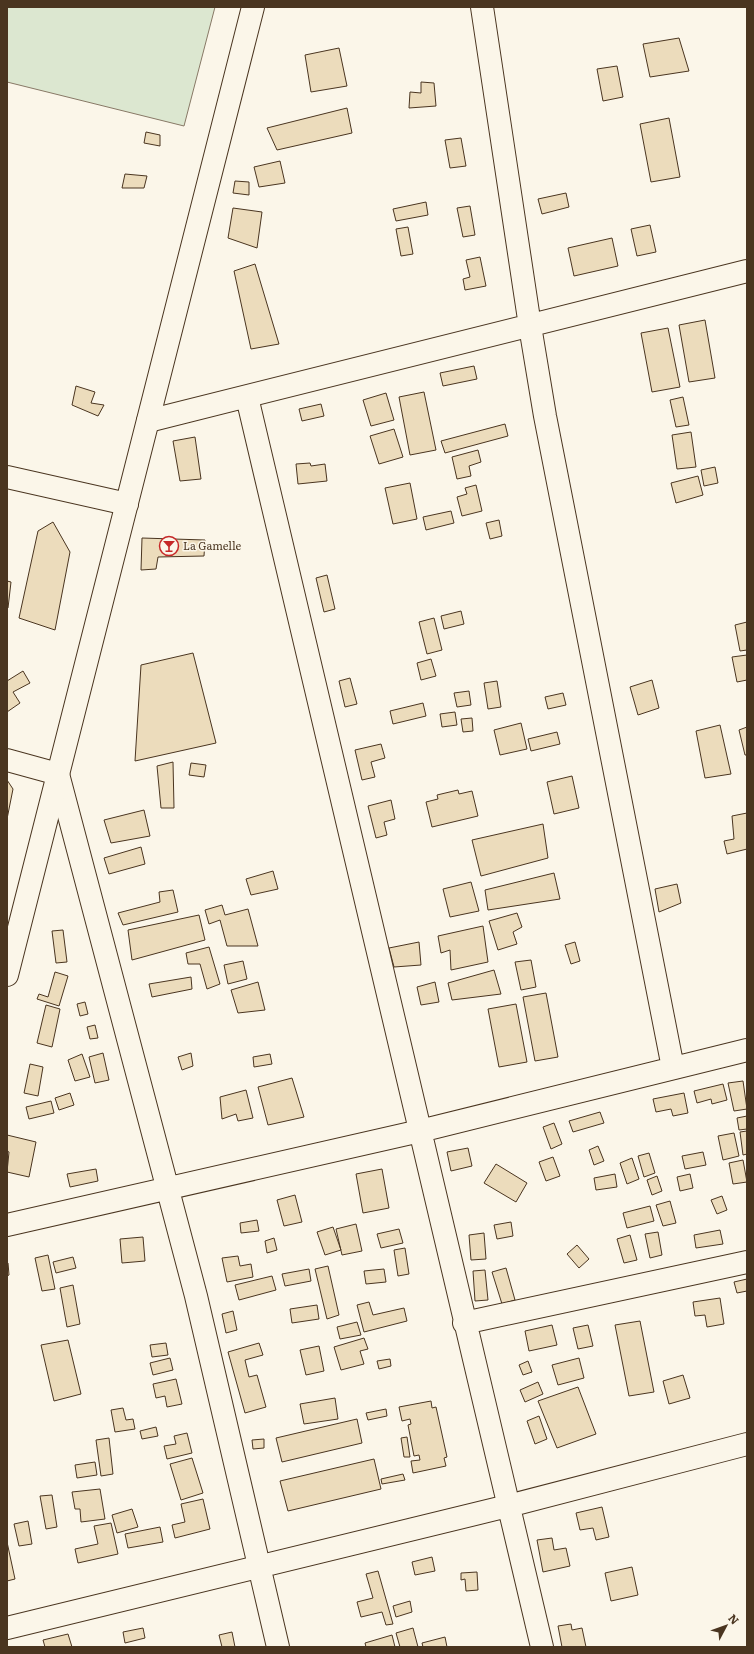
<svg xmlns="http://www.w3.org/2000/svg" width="754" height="1654" viewBox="0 0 754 1654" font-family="Literata,serif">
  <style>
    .green { fill: #dce7d0; stroke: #887966 }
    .building { fill: #ecdcbc; stroke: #4a3520 }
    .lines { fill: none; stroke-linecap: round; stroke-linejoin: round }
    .minor-casing { stroke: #4a3520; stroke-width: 24 }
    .major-casing { stroke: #4a3520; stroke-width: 24 }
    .minor { stroke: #fbf6e9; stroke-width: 22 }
    .major { stroke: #fbf6e9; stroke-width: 22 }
    .labels { text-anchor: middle; stroke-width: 3; stroke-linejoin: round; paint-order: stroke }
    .poi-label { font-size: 11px; fill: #4a3520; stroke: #fbf6e9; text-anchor: start }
  </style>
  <rect width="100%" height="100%" fill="#fbf6e9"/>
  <!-- green -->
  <path class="green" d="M7,7H215L184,126L7,82Z"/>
  <!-- building -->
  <path class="building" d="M679,38L689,71L650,77L643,44Z
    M339,48L347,86L311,92L305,55Z
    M617,66L623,97L603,101L597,69Z
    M421,82L434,83L436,106L409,108L410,92L421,93Z
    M347,108L352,133L277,150L267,128Z
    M669,118L680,177L651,182L640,124Z
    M146,132L160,135V146L144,143Z
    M461,138L466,166L450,168L445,140Z
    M280,161L285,183L259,187L254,167Z
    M125,174L147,176L144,188H122Z
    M235,181L249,182V195L233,193Z
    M566,193L569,207L542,214L538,199Z
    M426,202L428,215L396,221L393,209Z
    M470,206L475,235L463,237L457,208Z
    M233,208L262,212L257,248L228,238Z
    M650,225L656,252L637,256L631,229Z
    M408,227L413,254L401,256L396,229Z
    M612,238L618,266L574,276L568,248Z
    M480,257L486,286L465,290L463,279L470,277L466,260Z
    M255,264L279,344L251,349L234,271Z
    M705,320L715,378L689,382L679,325Z
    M668,328L680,387L652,392L641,333Z
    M474,366L477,379L443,386L440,373Z
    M76,386L95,392L91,403L104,405L98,416L72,405Z
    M424,392L436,450L410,455L399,397Z
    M386,393L394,420L371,426L363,400Z
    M683,397L689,425L676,427L670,400Z
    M321,404L324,416L302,421L299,409Z
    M505,424L508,436L445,453L441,441Z
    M394,429L403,457L379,464L370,436Z
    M691,432L696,467L677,469L672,435Z
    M195,437L201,479L180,481L173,441Z
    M478,450L481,462L469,466L471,476L457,479L452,457Z
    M310,463L311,466L325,464L327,481L298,484L296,464Z
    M715,467L718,483L704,486L701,470Z
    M698,476L703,495L676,503L671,483Z
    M410,483L417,519L393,524L385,488Z
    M476,485L482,511L462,516L457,497L467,494L465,488Z
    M451,511L454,523L426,530L423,517Z
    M499,520L502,536L490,539L486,523Z
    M53,522L70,552L55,630L19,618L38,531Z
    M142,538L205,540L204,556L158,557L156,569L141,570Z
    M327,575L335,609L324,612L316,578Z
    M7,581L11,582L8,608H7Z
    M461,611L464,624L444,629L441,616Z
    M434,618L442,650L427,654L419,622Z
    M747,622V650L740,651L735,625Z
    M193,653L216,743L135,761L141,665Z
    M747,655V680L737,682L732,657Z
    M431,659L436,676L421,680L417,663Z
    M23,671L30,683L13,692L20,703L7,712V681Z
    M350,678L357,704L345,707L339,681Z
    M652,680L659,708L638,715L630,687Z
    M497,681L501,707L488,709L484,683Z
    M469,691L471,705L457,707L454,693Z
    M563,693L566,705L548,709L545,697Z
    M423,703L426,716L393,724L390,711Z
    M455,712L457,725L442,727L440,714Z
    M472,718L473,731L463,732L461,719Z
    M521,723L527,749L500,755L494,730Z
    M720,725L731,774L705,778L696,731Z
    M747,727V755H745L739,730Z
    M557,732L560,744L531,751L528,739Z
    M381,744L385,758L371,762L375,777L362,780L355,750Z
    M173,762L174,808H161L157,766Z
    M191,763L206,765L204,777L189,775Z
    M572,776L579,808L554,814L547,782Z
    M7,780L13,789L7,819Z
    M458,790L459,794L472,791L478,816L432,827L426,802L438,799L437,795Z
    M391,800L395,819L384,822L387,835L376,838L368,806Z
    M144,810L150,836L111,843L104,820Z
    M747,813V849L727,854L724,841L734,839L732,816Z
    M543,824L548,858L481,876L472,840Z
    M141,847L145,864L109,874L104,858Z
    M273,871L278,889L251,895L246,879Z
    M554,873L560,899L488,910L485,890Z
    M471,882L479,911L450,917L443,889Z
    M677,884L681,903L659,912L655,889Z
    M173,890L178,912L123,925L118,913L160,902L159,892Z
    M222,905L225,915L248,909L258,946H227L220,920L209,924L205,910Z
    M517,913L522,927L513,932L517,944L498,950L489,921Z
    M199,915L205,940L132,960L128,930Z
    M483,926L488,962L451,970L450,950L441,953L438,936Z
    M63,930L67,962L56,963L52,931Z
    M419,942L421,965L394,967L389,948Z
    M575,942L580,961L571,964L565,945Z
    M209,947L220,984L207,989L200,964H188L186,953Z
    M531,960L536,987L521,990L515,962Z
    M243,961L247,979L228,984L224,965Z
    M494,970L501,994L452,1000L448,983Z
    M55,972L68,976L59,1006L37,999L39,994L48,997Z
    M191,977L192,989L152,997L149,984Z
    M258,982L265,1010L238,1013L231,990Z
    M435,982L439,1002L421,1005L417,987Z
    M546,993L558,1057L535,1061L523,997Z
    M85,1002L88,1014L80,1016L77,1004Z
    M516,1004L527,1062L499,1067L488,1009Z
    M46,1005L60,1009L52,1047L37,1043Z
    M95,1025L98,1038L90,1039L87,1027Z
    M103,1053L109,1080L95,1083L89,1057Z
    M191,1053L193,1066L182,1070L178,1057Z
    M82,1054L90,1077L75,1081L68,1060Z
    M270,1054L272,1064L254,1067L253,1057Z
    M30,1064L43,1067L38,1096L24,1093Z
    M292,1078L304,1117L268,1125L258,1087Z
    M743,1081L747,1109L734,1111L728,1083Z
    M723,1084L727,1100L712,1104L711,1099L697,1103L694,1091Z
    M246,1090L253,1118L238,1121L236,1114L222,1119L220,1097Z
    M70,1093L74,1105L59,1110L55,1098Z
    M684,1093L688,1113L673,1116L671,1109L656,1112L653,1099Z
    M51,1101L54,1113L29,1119L26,1107Z
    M600,1112L604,1123L573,1132L569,1121Z
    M747,1116V1129L739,1130L737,1118Z
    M554,1123L562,1144L551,1149L543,1127Z
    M747,1131V1154L743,1155L740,1132Z
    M734,1133L739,1156L723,1160L718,1136Z
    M7,1135L36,1142L29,1177L7,1172L9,1152L7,1151Z
    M598,1146L604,1161L594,1165L589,1150Z
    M468,1148L472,1166L451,1171L447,1152Z
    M703,1152L706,1165L685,1169L682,1156Z
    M649,1153L655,1173L644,1177L638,1156Z
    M553,1157L560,1176L546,1181L539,1162Z
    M632,1158L639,1179L627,1184L620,1163Z
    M743,1160L747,1182L733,1184L729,1163Z
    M496,1164L527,1183L516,1202L484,1183Z
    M96,1169L98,1181L70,1187L67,1174Z
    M382,1169L389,1208L363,1213L356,1174Z
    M615,1174L617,1187L596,1190L594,1178Z
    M690,1174L693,1188L680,1191L677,1177Z
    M657,1176L662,1191L652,1195L647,1180Z
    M295,1195L302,1222L284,1226L277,1200Z
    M722,1196L727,1210L717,1214L711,1200Z
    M670,1201L676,1223L663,1226L656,1205Z
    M650,1206L654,1221L627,1228L623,1213Z
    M257,1220L259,1231L241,1233L240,1223Z
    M511,1222L513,1236L497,1239L494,1225Z
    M356,1224L362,1251L342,1255L336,1229Z
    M333,1227L341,1250L325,1255L317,1232Z
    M399,1229L403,1243L381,1248L377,1234Z
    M720,1230L723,1244L696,1248L694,1235Z
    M658,1232L662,1255L650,1258L645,1234Z
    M484,1233L486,1259L471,1260L469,1235Z
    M630,1235L637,1260L624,1263L617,1239Z
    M143,1237L145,1261L122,1263L120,1239Z
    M274,1238L277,1250L267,1253L265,1241Z
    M577,1245L589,1259L579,1268L567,1254Z
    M405,1248L409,1274L398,1276L394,1250Z
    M48,1255L55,1289L42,1291L35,1258Z
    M238,1256L240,1266L251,1264L253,1277L227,1282L222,1258Z
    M73,1257L76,1268L56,1273L53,1262Z
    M7,1263H8L9,1275L7,1276Z
    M328,1266L339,1315L327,1319L315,1269Z
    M506,1268L515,1300L502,1304L492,1272Z
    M309,1269L311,1281L285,1286L282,1274Z
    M384,1269L386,1282L366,1284L364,1271Z
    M485,1270L488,1300L475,1301L473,1271Z
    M272,1276L276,1290L239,1300L235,1285Z
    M747,1279V1291L737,1293L734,1282Z
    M73,1285L80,1324L67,1327L60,1288Z
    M720,1298L724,1324L707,1327L705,1315L695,1316L693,1302Z
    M369,1302L373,1315L404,1308L407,1321L364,1332L357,1305Z
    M317,1305L319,1319L292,1323L290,1309Z
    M233,1311L237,1330L226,1333L222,1314Z
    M640,1321L654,1392L629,1396L615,1325Z
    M357,1322L361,1335L340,1339L337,1327Z
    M552,1325L557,1345L529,1351L525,1331Z
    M588,1325L593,1346L578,1349L573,1328Z
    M364,1338L368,1349L360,1351L364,1364L341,1370L334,1347Z
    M68,1340L81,1394L54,1401L41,1345Z
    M166,1343L168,1355L152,1357L150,1345Z
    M259,1343L263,1355L245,1360L249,1377L257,1375L266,1407L245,1413L228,1352Z
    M319,1346L324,1371L306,1375L300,1350Z
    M170,1358L173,1370L153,1375L150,1363Z
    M579,1358L584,1378L558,1385L552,1365Z
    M390,1359L391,1366L379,1369L377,1361Z
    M528,1361L532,1372L523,1375L519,1365Z
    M683,1375L690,1398L669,1404L663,1381Z
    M176,1379L182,1404L167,1407L165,1396L156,1398L153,1384Z
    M538,1382L543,1394L525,1402L520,1390Z
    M578,1387L596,1434L557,1448L538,1401Z
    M335,1398L338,1419L304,1424L300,1404Z
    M431,1401L432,1408L436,1407L447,1457L444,1458L446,1466L413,1473L411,1461L420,1460L419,1455L414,1456L408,1425L411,1424L410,1419L402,1421L399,1407Z
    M123,1408L126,1420L133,1419L135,1429L115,1432L111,1410Z
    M386,1409L387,1416L368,1420L366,1413Z
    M539,1416L547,1439L535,1444L527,1421Z
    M357,1419L362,1443L282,1462L276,1438Z
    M156,1427L158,1436L142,1439L140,1431Z
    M187,1433L192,1453L167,1459L164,1446L176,1444L174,1436Z
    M407,1437L410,1457H404L401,1438Z
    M109,1438L113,1474L101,1476L96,1440Z
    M264,1439V1448L253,1449L252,1440Z
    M192,1458L203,1493L181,1500L170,1464Z
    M374,1459L381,1489L288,1511L280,1481Z
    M95,1462L97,1475L77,1478L75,1465Z
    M403,1474L405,1480L382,1484L381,1479Z
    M100,1489L105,1519L81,1522L80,1509H75L72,1492Z
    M52,1495L57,1527L46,1529L40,1496Z
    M203,1499L210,1529L175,1538L172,1525L185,1522L181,1504Z
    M602,1507L609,1537L596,1540L593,1528L580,1530L576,1513Z
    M132,1509L138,1527L117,1533L112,1515Z
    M28,1521L32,1544L19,1546L14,1524Z
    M111,1523L118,1554L78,1563L75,1549L98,1544L94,1526Z
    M160,1527L163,1542L128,1548L125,1534Z
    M552,1538L554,1550L566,1548L570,1566L543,1572L537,1540Z
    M7,1542L15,1579L7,1581Z
    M432,1557L435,1571L415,1575L412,1562Z
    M632,1567L638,1595L611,1601L605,1573Z
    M378,1571L393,1624L386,1625L382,1612L361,1617L357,1602L373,1598L366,1574Z
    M477,1572L478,1590L466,1591L465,1579L461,1580V1573Z
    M410,1601L412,1612L396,1617L393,1606Z
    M571,1624L572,1630L582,1628L586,1647H562L558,1626Z
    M143,1628L145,1638L125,1643L123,1632Z
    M413,1628L418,1647H400L396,1633Z
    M232,1632L235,1647H222L219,1635Z
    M68,1634L72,1647H45L43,1640Z
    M392,1635L395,1647H366L365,1643Z
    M445,1637L447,1647H423L422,1643Z"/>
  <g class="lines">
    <defs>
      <path id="minor" d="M482,7L530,326L545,416L673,1068
        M247,397L542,1647
        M148,421L747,271
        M7,477L127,504
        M7,760L58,774L196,1296L278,1647
        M7,1225L420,1131L747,1050
        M464,1323L747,1262
        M7,1628L508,1506L747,1444"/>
      <path id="major" d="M7,975L253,7"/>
    </defs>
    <!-- minor casing -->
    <use href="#minor" class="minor-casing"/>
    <!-- major casing -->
    <use href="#major" class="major-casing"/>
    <!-- minor -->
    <use href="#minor" class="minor"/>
    <!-- major -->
    <use href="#major" class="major"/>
  </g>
  <!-- icons -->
  <defs>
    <symbol id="bar-ring" viewBox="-11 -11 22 22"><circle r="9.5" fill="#fbf6e9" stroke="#c62828" stroke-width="1.5"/><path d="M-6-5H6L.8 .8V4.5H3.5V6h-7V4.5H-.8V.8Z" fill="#c62828"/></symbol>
  </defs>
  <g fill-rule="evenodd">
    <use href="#bar-ring" x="158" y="535" width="22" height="22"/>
  </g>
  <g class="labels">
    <!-- poi labels -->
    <g class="poi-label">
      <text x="183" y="550">La Gamelle</text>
    </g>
  </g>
  <!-- border -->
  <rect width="754" height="1654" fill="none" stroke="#4a3520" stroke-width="16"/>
  <!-- north arrow -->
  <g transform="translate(726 1626) rotate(49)" stroke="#fbf6e9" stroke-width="3" paint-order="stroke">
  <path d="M0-3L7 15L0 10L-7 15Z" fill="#4a3520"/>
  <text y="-6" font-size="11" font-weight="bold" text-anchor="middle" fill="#4a3520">N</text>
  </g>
</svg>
